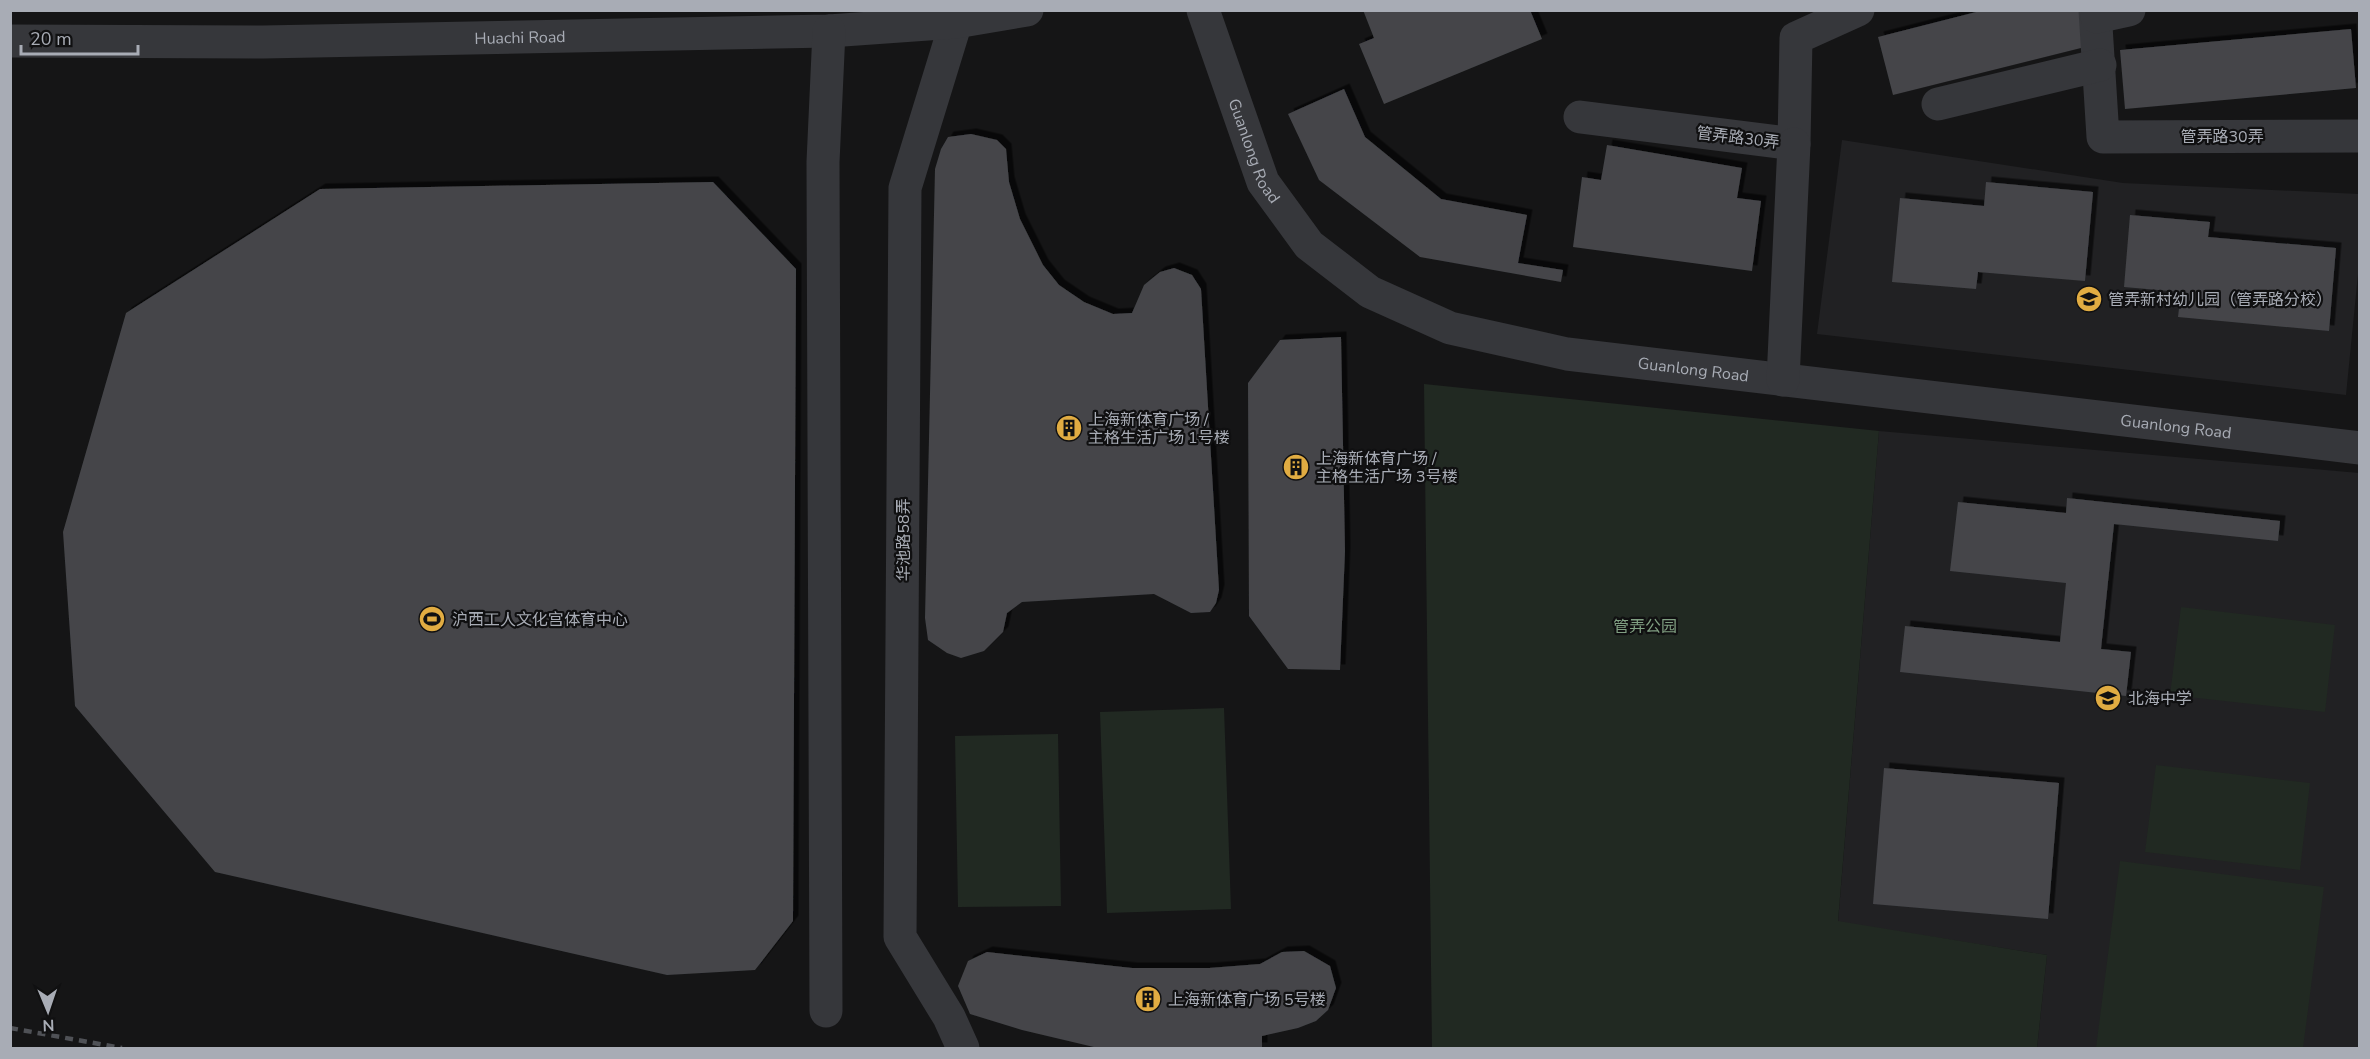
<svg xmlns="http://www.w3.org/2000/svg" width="2370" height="1059" viewBox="0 0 2370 1059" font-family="'Nunito Sans','Noto Sans SC',sans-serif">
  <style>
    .built { fill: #212123 }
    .green { fill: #212922 }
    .building { fill: #444549; filter: url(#shadow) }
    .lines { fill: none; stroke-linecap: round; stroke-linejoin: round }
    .minor { stroke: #36373b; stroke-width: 33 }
    .rail { stroke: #4f5156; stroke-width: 4.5; stroke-dasharray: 8 6; stroke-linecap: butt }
    .labels { text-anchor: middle; stroke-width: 4.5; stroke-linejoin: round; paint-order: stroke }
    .street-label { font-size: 16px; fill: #a8acb5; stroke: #101011 }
    .poi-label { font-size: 16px; fill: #a8acb5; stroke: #101011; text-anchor: start }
    .park-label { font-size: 16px; fill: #809f82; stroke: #101011 }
  </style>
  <defs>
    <filter id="shadow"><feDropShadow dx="5.5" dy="-5.5" stdDeviation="0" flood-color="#0009"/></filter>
  </defs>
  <rect width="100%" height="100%" fill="#151516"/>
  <!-- built -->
  <path class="built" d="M1842,140L2123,183L2359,194V264L2346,395L1817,334Z
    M1879,431L2359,473V1048H2037L2047,955L1838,922Z"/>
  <!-- green -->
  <path class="green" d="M1424,384L1879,431L1838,921L2047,955L2037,1048H1432Z
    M2181,607L2335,625L2325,712L2170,695Z
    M1224,708L1231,909L1107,913L1100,712Z
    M1058,734L1061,906L958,907L955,736Z
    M2156,765L2310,783L2300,870L2145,852Z
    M2120,861L2324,887L2303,1048H2096Z"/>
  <!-- building -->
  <path class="building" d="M1363,10H1530L1542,39L1384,104L1359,44L1374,38Z
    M1984,10H2080L2089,46L1893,95L1878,37Z
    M2351,29L2356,88L2125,109L2120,50Z
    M1344,89L1365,137L1441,199L1527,215L1518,263L1563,270L1561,282L1420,257L1319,180L1288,114Z
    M971,134L997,140L1006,149L1009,182L1020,219L1043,265L1059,285L1084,302L1113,314L1132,313L1144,285L1160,272L1174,268L1192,275L1201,289L1219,590L1216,603L1210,612L1191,613L1154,594L1022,602L1007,613L1003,632L984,651L961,658L947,653L928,640L925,618L935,169L941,149L948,137Z
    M1607,145L1742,168L1737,198L1761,201L1752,271L1573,247L1582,177L1601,180Z
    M713,182L796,269L793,921L755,970L667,975L215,872L75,706L63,532L126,313L320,189Z
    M1986,182L2093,192L2085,281L1978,272L1976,289L1892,282L1900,198L1984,206Z
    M2130,215L2210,222L2208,237L2336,248L2329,331L2178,317L2181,292L2124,287Z
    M1341,337L1345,551L1340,670L1288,669L1249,616L1248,383L1280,340Z
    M2067,498L2280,521L2278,541L2114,524L2101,649L2131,652L2126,696L1900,672L1905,626L2060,642L2066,583L1950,571L1958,502L2066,513Z
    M1884,768L2059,783L2048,919L1873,904Z
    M1304,951L1330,966L1336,988L1328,1010L1316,1021L1298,1028L1262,1036V1048H1098L1022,1030L970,1014L958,986L968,961L987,952L1132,968H1209L1260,964L1282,952Z"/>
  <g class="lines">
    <!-- minor -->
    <g class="minor">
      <path id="s1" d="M1203,10L1263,182L1309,245L1370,292L1450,328L1567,354L2360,448"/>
      <path d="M2095,10L2103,137L2360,136"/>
      <path d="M2097,17L2129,10"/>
      <path d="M956,22L905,188L900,937L949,1017L963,1048"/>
      <path id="s2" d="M10,41L263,42L829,31L956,22L1027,10"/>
      <path d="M1938,104L2100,65"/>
      <path d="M1580,117L1794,144L1796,38L1858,10"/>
      <path d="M1783,380L1794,144"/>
      <path d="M826,1011L823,162L829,31"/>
    </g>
    <!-- rail -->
    <path class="rail" d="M10,1028L122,1048"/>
  </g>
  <!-- icons -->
  <defs>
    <symbol id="school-disc" viewBox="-11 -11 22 22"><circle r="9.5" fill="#e1ac42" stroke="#101011"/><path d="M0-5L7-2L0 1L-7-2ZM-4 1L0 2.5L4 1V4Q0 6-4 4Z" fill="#111"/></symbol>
    <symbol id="building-disc" viewBox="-11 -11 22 22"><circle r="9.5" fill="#e1ac42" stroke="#101011"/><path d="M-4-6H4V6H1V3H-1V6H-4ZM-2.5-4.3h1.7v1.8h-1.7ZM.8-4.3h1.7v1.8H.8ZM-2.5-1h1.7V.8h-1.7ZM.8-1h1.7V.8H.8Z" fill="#111"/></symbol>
    <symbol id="stadium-disc" viewBox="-11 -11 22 22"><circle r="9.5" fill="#e1ac42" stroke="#101011"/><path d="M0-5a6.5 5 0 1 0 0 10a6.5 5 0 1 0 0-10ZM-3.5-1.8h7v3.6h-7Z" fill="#111"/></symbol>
  </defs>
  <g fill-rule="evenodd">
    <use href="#school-disc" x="2074" y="284" width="30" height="30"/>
    <use href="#building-disc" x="1054" y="413" width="30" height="30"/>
    <use href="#building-disc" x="1281" y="452" width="30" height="30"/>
    <use href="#stadium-disc" x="417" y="604" width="30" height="30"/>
    <use href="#school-disc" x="2093" y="683" width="30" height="30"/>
    <use href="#building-disc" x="1133" y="984" width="30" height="30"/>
  </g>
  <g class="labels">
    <!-- street labels -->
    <g class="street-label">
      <text dy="6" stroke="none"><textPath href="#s2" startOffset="510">Huachi Road</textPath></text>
      <text x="2222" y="142">管弄路30弄</text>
      <text transform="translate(1738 137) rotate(7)" y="6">管弄路30弄</text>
      <text dy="6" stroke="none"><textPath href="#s1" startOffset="150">Guanlong Road</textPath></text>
      <text dy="6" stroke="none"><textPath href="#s1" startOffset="672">Guanlong Road</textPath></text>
      <text dy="6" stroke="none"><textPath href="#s1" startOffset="1158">Guanlong Road</textPath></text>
      <text transform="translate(903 540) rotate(-90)" y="6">华池路58弄</text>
    </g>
    <!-- poi labels -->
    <g class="poi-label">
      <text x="2108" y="305">管弄新村幼儿园（管弄路分校）</text>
      <text x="1088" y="425">上海新体育广场 /<tspan x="1088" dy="18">主格生活广场 1号楼</tspan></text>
      <text x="1316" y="464">上海新体育广场 /<tspan x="1316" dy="18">主格生活广场 3号楼</tspan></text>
      <text x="452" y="625">沪西工人文化宫体育中心</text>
      <text x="2128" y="704">北海中学</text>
      <text x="1168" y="1005">上海新体育广场 5号楼</text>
    </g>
    <!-- park labels -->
    <g class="park-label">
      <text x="1645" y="632">管弄公园</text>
    </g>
  </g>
  <!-- border -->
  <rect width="2370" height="1059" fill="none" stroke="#a8acb5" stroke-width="24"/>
  <!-- north arrow -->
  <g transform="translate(48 1011) rotate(178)" stroke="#101011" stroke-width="4.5" paint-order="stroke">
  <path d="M0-4.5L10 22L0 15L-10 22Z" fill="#a8acb5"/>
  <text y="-9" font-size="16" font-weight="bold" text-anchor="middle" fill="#a8acb5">N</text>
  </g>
  <!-- scale -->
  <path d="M21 45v9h117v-9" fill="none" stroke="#a8acb5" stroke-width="3"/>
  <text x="30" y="45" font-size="18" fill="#a8acb5" stroke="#101011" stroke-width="4.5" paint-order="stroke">20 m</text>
</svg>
